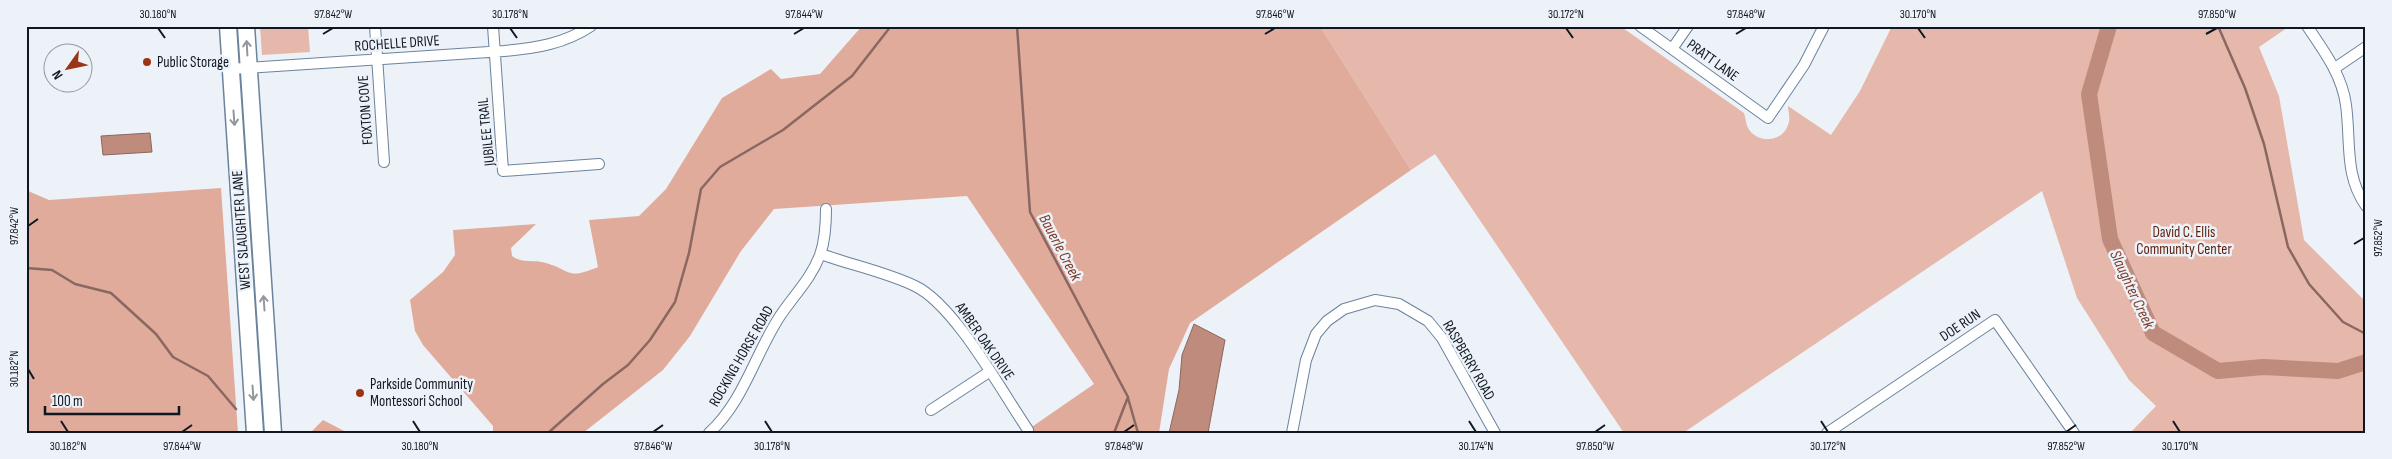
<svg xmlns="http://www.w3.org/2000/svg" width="2392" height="459" viewBox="0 0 2392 459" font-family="'Sofia Sans Condensed',sans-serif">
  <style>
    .green { fill: #e5b8ab }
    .forest { fill: #e1ab9c }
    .water { fill: #bf8b7c; stroke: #8a6861 }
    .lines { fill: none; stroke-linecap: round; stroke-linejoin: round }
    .stream { stroke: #8a6861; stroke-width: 2.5 }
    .river { stroke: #bf8b7c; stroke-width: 16 }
    .minor-casing { stroke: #6b839d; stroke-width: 12 }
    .primary-casing { stroke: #6b839d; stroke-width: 19 }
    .minor { stroke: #fff; stroke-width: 10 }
    .primary { stroke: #fff; stroke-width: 16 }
    .oneway { stroke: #93979c }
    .ticks { fill: none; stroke: #0e1722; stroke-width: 2 }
    .poi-dot { fill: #9c3516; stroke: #edf2f8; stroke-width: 2 }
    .labels { text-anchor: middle; stroke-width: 5; stroke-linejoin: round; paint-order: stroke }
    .street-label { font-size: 15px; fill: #0e1722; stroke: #edf2f8 }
    .poi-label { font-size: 15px; fill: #0e1722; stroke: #edf2f8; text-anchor: start }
    .park-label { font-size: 15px; fill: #5d1d0a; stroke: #edf2f8 }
    .water-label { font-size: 16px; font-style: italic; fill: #803d2b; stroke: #edf2f8 }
    .neatline { fill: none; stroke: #0e1722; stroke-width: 2 }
    .ticks-label { font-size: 12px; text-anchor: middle; fill: #0e1722 }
  </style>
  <rect width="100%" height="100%" fill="#edf2f8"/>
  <!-- green -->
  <path class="green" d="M260,26H308L310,52L262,55Z
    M1320,26H1620L1744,113C1746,120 1746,126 1750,131C1761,144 1783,141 1788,125C1791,118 1788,112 1788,106L1831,135L1860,91L1892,26H2290L2259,47L2279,96L2304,240L2362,298L2366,300V433H2130L2156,406L2129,380L2077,298L2042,191L1683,433H1624L1435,154L1411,170Z"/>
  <!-- forest -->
  <path class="forest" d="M862,26H1320L1411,170L1190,323L1169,369L1159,433H1023L1094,384L967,196L774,209L741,251L690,336L663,370L583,433H493V426L423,345L415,331L410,300L443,272L455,255L453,230L536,224L511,248L512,256C523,264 534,259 546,263C573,271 566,280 598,267L589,220L639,216L666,189L722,98L771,69L781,79L820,74Z
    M221,188L238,433H26V190L49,200Z
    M323,420L348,433H310Z"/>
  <!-- water -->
  <path class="water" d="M150,133L152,152L103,155L101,136Z
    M1194,324L1225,340L1208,433H1169L1179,390L1182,355Z"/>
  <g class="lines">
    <!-- stream -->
    <path class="stream" d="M1017,26L1030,212L1128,397L1114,433
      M2218,26L2245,88L2264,144L2288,247L2309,284L2343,322L2366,334
      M26,268L52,270L75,284L111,293L156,334L173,357L208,376L236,409
      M1128,398L1138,433
      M548,433L603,384L628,365L650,340L675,302L689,253L701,189L720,167L783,130L852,76L891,26"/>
    <!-- river -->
    <path class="river" d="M2109,26L2089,94L2110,239L2153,333L2218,371L2263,367L2338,371L2366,362"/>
    <defs>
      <path id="minor" d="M375,26L384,162
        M493,26L503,171L599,164
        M1640,26L1768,118L1804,65L1824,26
        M2307,26C2324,51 2342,75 2346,105C2351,141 2344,175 2366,206
        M1672,49L1688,26
        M2335,68L2366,47
        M230,69L504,51C536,48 564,44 591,26
        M821,254C851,265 886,272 915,286C955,305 1002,392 1028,430
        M931,410L989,372
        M709,433C744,401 755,354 780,316C794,295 811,279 820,255C825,241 826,224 826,209
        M1292,433L1306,360L1316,334L1327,321L1344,309L1375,300L1399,304L1428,321L1442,338L1495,433
        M1827,433L1995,320L2074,433"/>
      <path id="primary" d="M228,26L255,433
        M246,26L273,433"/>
    </defs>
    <!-- minor casing -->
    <use href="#minor" class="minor-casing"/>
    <!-- primary casing -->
    <use href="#primary" class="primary-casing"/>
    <!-- minor -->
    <use href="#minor" class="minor"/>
    <!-- primary -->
    <use href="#primary" class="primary"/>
  </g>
  <!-- one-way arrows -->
  <defs><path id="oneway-shaft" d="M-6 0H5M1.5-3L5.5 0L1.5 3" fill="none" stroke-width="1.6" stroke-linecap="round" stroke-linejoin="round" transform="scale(1.25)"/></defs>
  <g class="oneway">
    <use href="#oneway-shaft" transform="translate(247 48) rotate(-93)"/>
    <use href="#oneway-shaft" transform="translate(234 118) rotate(86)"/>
    <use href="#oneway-shaft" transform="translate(264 303) rotate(-94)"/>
    <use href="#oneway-shaft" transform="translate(253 393) rotate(86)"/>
  </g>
  <!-- ticks -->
  <path class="ticks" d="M158,28L165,38M510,28L517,38M1566,28L1573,38M1918,28L1925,38M323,34L333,28M794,34L804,28M1265,34L1275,28M1736,34L1746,28M2206,34L2217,28M28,226L38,219M2354,244L2364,238M28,369L34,379M61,421L68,432M413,421L420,432M765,421L772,432M1469,421L1476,432M1821,421L1828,432M2173,421L2180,432M182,432L192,425M653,432L663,425M1124,432L1134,425M1595,432L1605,425M2066,432L2076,425"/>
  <!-- markers -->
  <g class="poi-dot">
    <circle cx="147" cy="62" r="5"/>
    <circle cx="360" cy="393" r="5"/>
  </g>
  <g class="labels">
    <!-- street labels -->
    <g class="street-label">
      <text transform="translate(397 43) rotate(-4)" y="5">ROCHELLE DRIVE</text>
      <text transform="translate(1713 60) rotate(36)" y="5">PRATT LANE</text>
      <text transform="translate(365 110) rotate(-94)" y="5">FOXTON COVE</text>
      <text transform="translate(486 132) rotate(-96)" y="5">JUBILEE TRAIL</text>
      <text transform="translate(241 230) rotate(-94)" y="5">WEST SLAUGHTER LANE</text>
      <text transform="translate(1960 325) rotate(-34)" y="5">DOE RUN</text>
      <text transform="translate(985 341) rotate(55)" y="5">AMBER OAK DRIVE</text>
      <text transform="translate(741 356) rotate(-60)" y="5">ROCKING HORSE ROAD</text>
      <text transform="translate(1469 360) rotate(60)" y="5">RASPBERRY ROAD</text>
    </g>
    <!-- poi labels -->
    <g class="poi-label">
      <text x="157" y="67">Public Storage</text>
      <text x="370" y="389">Parkside Community<tspan x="370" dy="17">Montessori School</tspan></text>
    </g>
    <!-- park labels -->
    <g class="park-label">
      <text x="2184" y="237">David C. Ellis<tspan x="2184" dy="17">Community Center</tspan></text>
    </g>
    <!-- water labels -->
    <g class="water-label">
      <text transform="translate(1061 247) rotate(62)" y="6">Bauerle Creek</text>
      <text transform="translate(2133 289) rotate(65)" y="6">Slaughter Creek</text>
    </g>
  </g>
  <!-- border -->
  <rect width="2392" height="459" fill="none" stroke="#edf2f8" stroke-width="55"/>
  <!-- north arrow -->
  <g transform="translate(68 68) rotate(237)"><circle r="24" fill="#edf2f8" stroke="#949aa2"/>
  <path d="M0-4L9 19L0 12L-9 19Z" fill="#9c3516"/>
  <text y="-8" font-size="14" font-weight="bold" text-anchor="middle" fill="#0e1722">N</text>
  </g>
  <!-- scale -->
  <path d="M45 406v8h134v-8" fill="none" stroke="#0e1722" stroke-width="2.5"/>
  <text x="52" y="406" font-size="15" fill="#0e1722" stroke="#edf2f8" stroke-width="4" paint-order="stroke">100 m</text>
  <rect x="28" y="28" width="2336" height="404" class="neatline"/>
  <g class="ticks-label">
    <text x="158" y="18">30.180°N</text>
    <text x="333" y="18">97.842°W</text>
    <text x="510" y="18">30.178°N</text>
    <text x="804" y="18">97.844°W</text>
    <text x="1275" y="18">97.846°W</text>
    <text x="1566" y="18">30.172°N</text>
    <text x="1746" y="18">97.848°W</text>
    <text x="1918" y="18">30.170°N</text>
    <text x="2217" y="18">97.850°W</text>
    <text transform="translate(14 226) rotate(-90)" y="4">97.842°W</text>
    <text transform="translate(2378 238) rotate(-90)" y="4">97.852°W</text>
    <text transform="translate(14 369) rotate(-90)" y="4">30.182°N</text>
    <text x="68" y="450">30.182°N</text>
    <text x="182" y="450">97.844°W</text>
    <text x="420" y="450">30.180°N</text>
    <text x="653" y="450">97.846°W</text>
    <text x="772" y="450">30.178°N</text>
    <text x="1124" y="450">97.848°W</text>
    <text x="1476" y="450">30.174°N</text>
    <text x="1595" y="450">97.850°W</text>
    <text x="1828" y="450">30.172°N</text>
    <text x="2066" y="450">97.852°W</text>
    <text x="2180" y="450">30.170°N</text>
  </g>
</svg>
